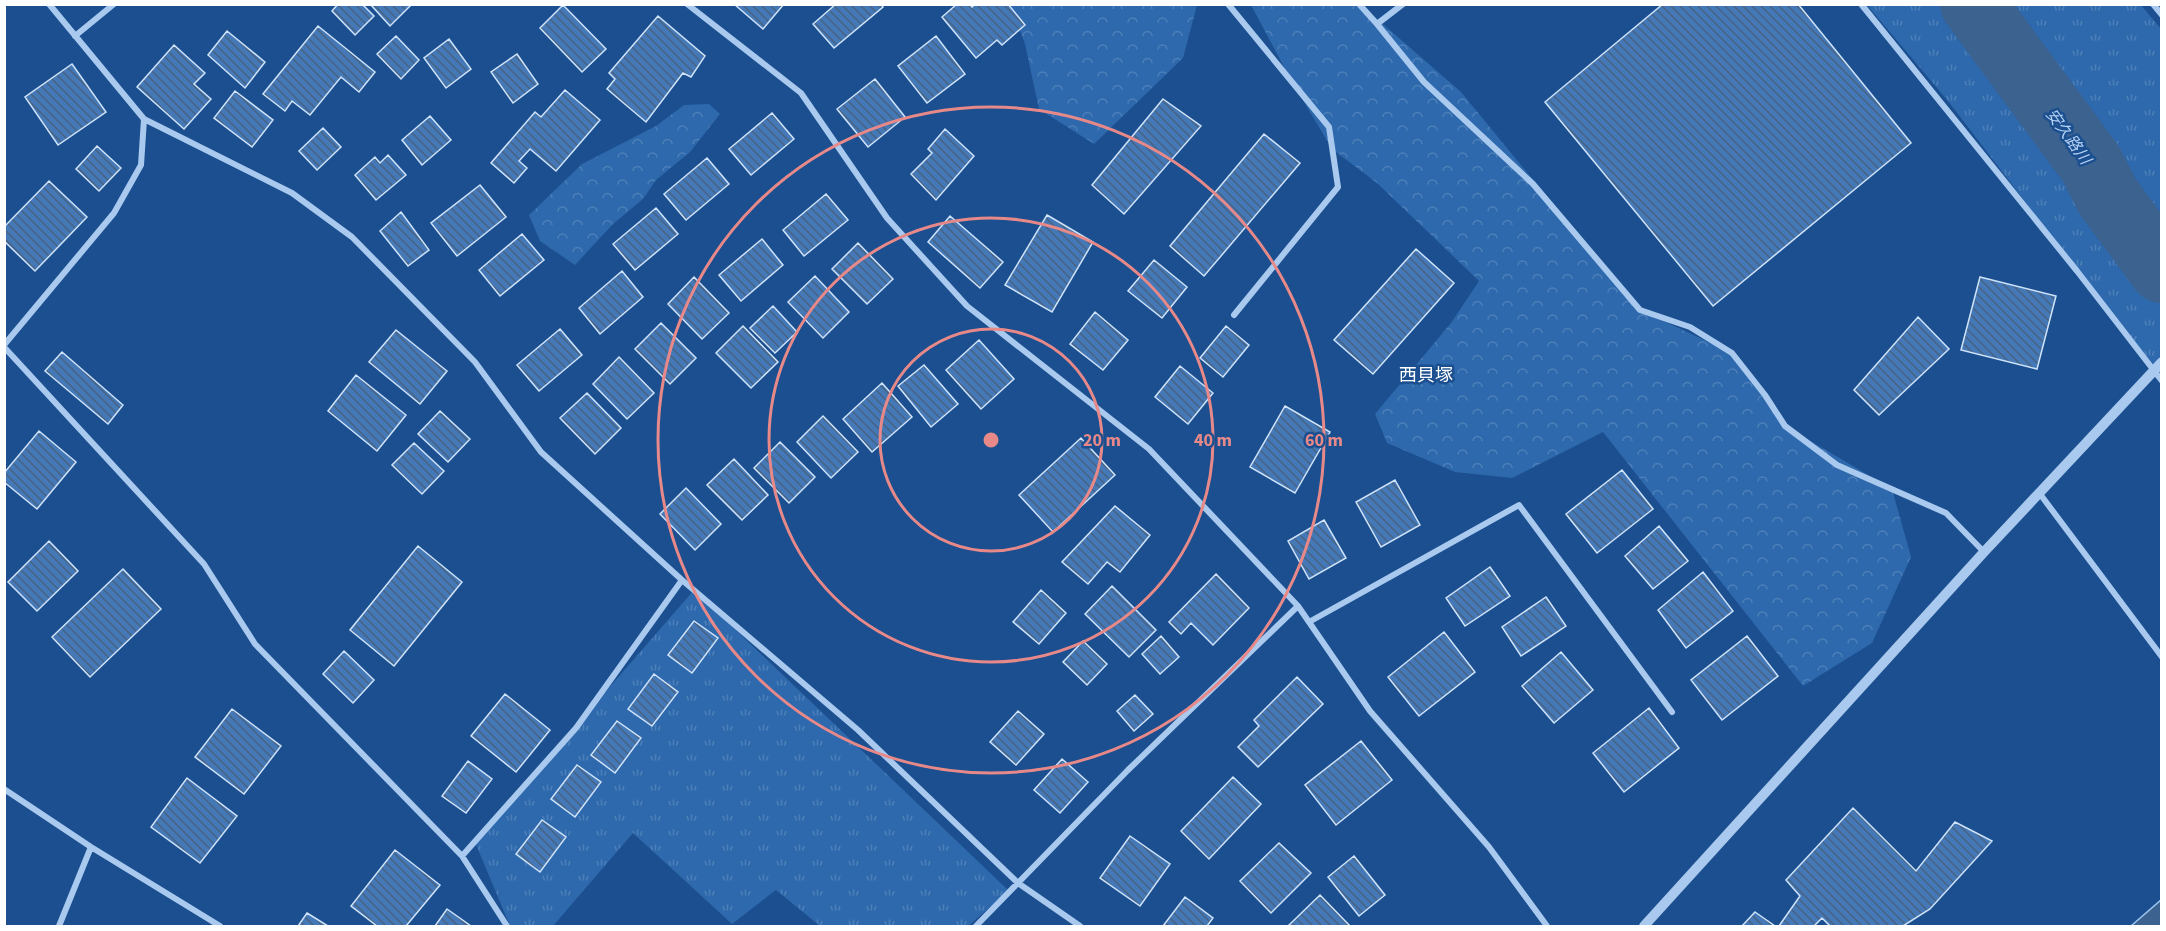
<svg xmlns="http://www.w3.org/2000/svg" width="2166" height="931" viewBox="0 0 2166 931" font-family="'Source Sans 3','Noto Sans JP',sans-serif">
  <style>
    .grass { fill: url(#grass-tufts) }
    .forest { fill: url(#forest-crowns) }
    .water { fill: #3c6290; stroke: #9cc4f0; stroke-width: 1.5 }
    .lines { fill: none; stroke-linecap: round; stroke-linejoin: round }
    .river { stroke: #3c6290; stroke-width: 66 }
    .building { fill: url(#building-back-hatch); stroke: #cfe3fa; stroke-width: 1.5 }
    .minor { stroke: #a9c9ee; stroke-width: 6 }
    .tertiary { stroke: #a9c9ee; stroke-width: 10 }
    .ring { fill: none; stroke: #e88989; stroke-width: 3 }
    .labels { text-anchor: middle; stroke-width: 5; stroke-linejoin: round; paint-order: stroke }
    .water-label { font-size: 16px; font-style: italic; fill: #b5d3f5; stroke: #1b4f8f }
    .quarter-label { font-size: 18px; fill: #fff; stroke: #1b4f8f }
    .centre { fill: #e88989; stroke: #1b4f8f; stroke-width: 3 }
    .ring-label { font-size: 18px; text-anchor: middle; font-weight: bold; fill: #e88989; stroke: #1b4f8f; stroke-width: 5; stroke-linejoin: round; paint-order: stroke }
  </style>
  <defs>
    <pattern id="grass-tufts" width="24" height="20" patternUnits="userSpaceOnUse" patternTransform="scale(1.5)"><rect width="24" height="20" fill="#2e69ad"/><path d="M3 7l-1-3M5 7V3M7 7l1-3M15 17l-1-3M17 17v-4M19 17l1-3" fill="none" stroke="#4d80b9"/></pattern>
    <pattern id="forest-crowns" width="20" height="18" patternUnits="userSpaceOnUse" patternTransform="scale(1.5)"><rect width="20" height="18" fill="#2e69ad"/><path d="M2 6a3 3 0 1 1 6 0M12 15a3 3 0 1 1 6 0" fill="none" stroke="#4d80b9"/></pattern>
    <pattern id="building-back-hatch" width="6" height="6" patternUnits="userSpaceOnUse" patternTransform="scale(1.5)"><rect width="6" height="6" fill="#4478b7"/><path d="M-1 5l2 2M0 0l6 6M5-1l2 2" fill="none" stroke="#486282"/></pattern>
  </defs>
  <rect width="100%" height="100%" fill="#1b4f8f"/>
  <!-- grass -->
  <path class="grass" d="M1867,5H2141L2161,29V379L1948,101Z
    M694,590L1009,891L968,926H820L776,890L732,924L633,833L553,926H510L475,842Z"/>
  <!-- forest -->
  <path class="forest" d="M1010,5H1197L1183,58L1094,144L1039,109L1025,44Z
    M1251,5H1361L1461,92L1640,310L1732,353L1785,426L1892,489L1911,557L1872,643L1803,686L1603,432L1512,478L1455,472L1387,443L1375,414L1451,323L1479,281L1377,183L1332,149L1291,80Z
    M709,104L720,114L690,152L656,180L643,199L613,224L575,265L540,241L529,215L582,164L656,126L684,105Z"/>
  <!-- water -->
  <path class="water" d="M2161,900V926H2131Z"/>
  <g class="lines">
    <!-- river -->
    <path class="river" d="M1973,4L2091,164L2108,197L2162,270"/>
  </g>
  <!-- building -->
  <path class="building" d="M338,4H362L374,16L355,35L332,11Z
    M370,4H412L390,26Z
    M734,4H784L763,29Z
    M836,4H881L883,7L834,48L813,24Z
    M957,4H970L972,7L975,4H1008L1025,25L1002,45L997,40L976,58L942,17Z
    M1663,4H1798L1911,143L1713,306L1545,102Z
    M563,5L606,49L582,72L540,28Z
    M658,16L705,56L691,77L683,73L646,122L607,89L615,79L609,73Z
    M318,26L375,72L359,92L341,77L310,115L292,101L285,111L263,94Z
    M227,31L265,62L245,88L208,55Z
    M396,36L419,60L401,79L377,54Z
    M936,36L965,74L927,103L898,66Z
    M449,39L471,69L446,88L424,58Z
    M174,45L205,73L194,84L211,99L184,129L137,87Z
    M517,54L538,84L513,103L491,72Z
    M72,64L106,112L58,145L25,97Z
    M875,79L905,117L868,147L837,109Z
    M565,90L600,120L556,171L530,149L519,161L527,168L514,183L491,163L535,112L541,117Z
    M235,91L273,120L252,147L214,118Z
    M1163,99L1201,126L1124,214L1092,185Z
    M772,113L794,139L751,175L729,149Z
    M430,116L451,140L422,165L402,140Z
    M323,128L341,147L317,170L299,151Z
    M945,129L974,156L936,200L911,174L932,153L928,149Z
    M1264,134L1300,163L1204,276L1170,246Z
    M97,146L121,168L99,191L76,169Z
    M388,155L406,175L376,200L355,175L375,157L380,163Z
    M707,158L729,184L686,220L664,194Z
    M49,181L87,217L35,271L4,241V227Z
    M480,185L506,217L457,256L431,223Z
    M826,194L848,220L804,256L783,230Z
    M656,208L678,234L635,270L613,244Z
    M401,212L429,250L408,266L380,231Z
    M1047,215L1093,242L1052,312L1005,285Z
    M950,216L1003,262L980,288L928,242Z
    M522,234L544,260L500,296L479,270Z
    M762,239L783,265L741,301L719,275Z
    M858,243L893,279L867,304L832,269Z
    M1416,249L1454,283L1373,374L1334,340Z
    M1154,260L1187,287L1162,318L1128,291Z
    M622,271L643,297L600,334L579,308Z
    M815,276L849,312L823,338L788,302Z
    M694,277L729,313L702,339L668,304Z
    M1980,277L2056,296L2037,369L1961,350Z
    M773,306L797,332L775,353L750,328Z
    M1095,312L1128,340L1103,370L1070,344Z
    M1918,317L1949,349L1879,415L1854,390Z
    M661,323L696,358L670,384L635,349Z
    M743,326L778,362L751,388L716,353Z
    M1226,326L1249,345L1223,377L1200,358Z
    M560,329L582,355L539,391L517,365Z
    M396,330L447,371L420,404L369,362Z
    M979,340L1014,379L981,409L946,370Z
    M62,352L123,405L108,424L45,371Z
    M619,357L654,393L627,419L593,384Z
    M924,365L958,404L931,427L898,386Z
    M1180,366L1213,393L1188,424L1155,397Z
    M356,375L406,415L377,451L328,411Z
    M882,383L912,417L872,452L843,419Z
    M587,393L621,428L595,454L560,418Z
    M1285,406L1330,432L1295,493L1250,467Z
    M440,411L470,439L448,462L418,434Z
    M823,416L858,452L831,478L797,442Z
    M39,431L76,462L37,509L4,482V473Z
    M1081,438L1115,475L1053,532L1019,495Z
    M780,442L815,477L789,503L754,468Z
    M414,443L444,471L422,494L392,465Z
    M734,459L768,495L742,520L707,485Z
    M1622,470L1653,509L1597,553L1566,514Z
    M1395,480L1420,525L1381,547L1356,502Z
    M686,488L721,524L695,550L660,514Z
    M1115,506L1150,535L1120,572L1107,562L1088,584L1062,562Z
    M1324,520L1346,558L1309,579L1288,541Z
    M1659,526L1688,561L1653,589L1625,556Z
    M49,541L78,571L37,611L8,582Z
    M418,546L462,582L394,666L350,630Z
    M1490,567L1510,596L1465,626L1446,598Z
    M123,569L161,609L90,677L52,637Z
    M1703,572L1733,611L1686,648L1658,610Z
    M1216,574L1249,608L1213,645L1191,623L1181,634L1169,622Z
    M1112,586L1156,630L1129,657L1085,614Z
    M1041,590L1066,613L1039,644L1013,622Z
    M1546,597L1566,626L1521,656L1502,627Z
    M694,621L718,638L692,673L668,655Z
    M1444,632L1475,672L1419,716L1388,677Z
    M1161,636L1179,657L1160,674L1142,654Z
    M1747,636L1778,676L1722,720L1691,680Z
    M1083,641L1107,664L1087,685L1063,662Z
    M344,651L374,680L353,703L323,674Z
    M1561,652L1593,690L1554,723L1522,686Z
    M654,674L678,692L652,726L628,709Z
    M1297,677L1323,704L1258,767L1238,747L1259,726L1254,720Z
    M505,694L550,730L516,772L471,736Z
    M1135,695L1153,714L1134,731L1117,711Z
    M1649,708L1679,748L1624,792L1593,753Z
    M232,709L281,746L244,794L195,757Z
    M1018,711L1044,734L1016,765L990,742Z
    M617,721L641,738L615,773L591,755Z
    M1361,741L1392,780L1336,825L1305,785Z
    M1062,759L1088,782L1060,813L1034,790Z
    M468,761L492,779L466,813L442,796Z
    M577,765L601,782L575,817L551,799Z
    M1233,777L1261,804L1209,859L1181,831Z
    M187,778L237,816L200,863L151,827Z
    M1853,808L1916,871L1955,822L1992,841L1930,909L1903,926H1830L1822,918L1814,926H1779L1800,896L1786,880Z
    M542,820L566,837L540,872L516,854Z
    M1130,836L1170,864L1140,906L1100,878Z
    M1279,843L1311,873L1271,913L1240,881Z
    M395,850L440,885L406,926H377L351,906Z
    M1354,856L1385,895L1359,916L1328,877Z
    M1320,895L1350,926H1288Z
    M1185,897L1213,918L1207,926H1163Z
    M447,909L471,926H435Z
    M1755,912L1775,926H1742Z
    M307,913L328,926H298Z"/>
  <g class="lines">
    <!-- minor -->
    <path class="minor" d="M49,4L144,119L292,193L352,237L475,362L541,452L682,580L858,730L1018,883L1080,926
      M687,4L801,93L887,218L967,306L1149,449L1298,606L1370,711L1489,847L1547,926
      M1228,4L1329,127L1338,187L1234,315
      M1359,4L1377,24L1403,4
      M1861,4L2077,271L2162,381
      M2153,4L2162,15
      M1377,24L1424,82L1533,184L1640,310L1690,327L1732,353L1765,395L1785,426L1837,465L1946,513L1984,552
      M75,36L114,4
      M4,345L114,213L141,165L144,119
      M4,347L204,564L255,644L462,856L507,926
      M2040,494L2162,657
      M1309,622L1519,505L1672,712
      M4,789L91,847L220,926
      M462,856L576,728L682,580
      M59,926L91,847
      M976,926L1128,770L1298,606"/>
    <!-- tertiary -->
    <path class="tertiary" d="M1644,926L1984,552L2162,362"/>
  </g>
  <!-- distance rings -->
  <g class="ring">
    <circle cx="991" cy="440" r="111"/>
    <circle cx="991" cy="440" r="222"/>
    <circle cx="991" cy="440" r="333"/>
  </g>
  <g class="labels">
    <!-- water labels -->
    <g class="water-label">
      <text transform="translate(2069 136) rotate(54)" y="6">安久路川</text>
    </g>
    <!-- quarter labels -->
    <g class="quarter-label">
      <text x="1426" y="381">西貝塚</text>
    </g>
  </g>
  <circle cx="991" cy="440" r="9" class="centre"/>
  <g class="ring-label">
    <text x="1102" y="446">20 m</text>
    <text x="1213" y="446">40 m</text>
    <text x="1324" y="446">60 m</text>
  </g>
  <!-- border -->
  <rect width="2166" height="931" fill="none" stroke="#ffffff" stroke-width="12"/>
</svg>
